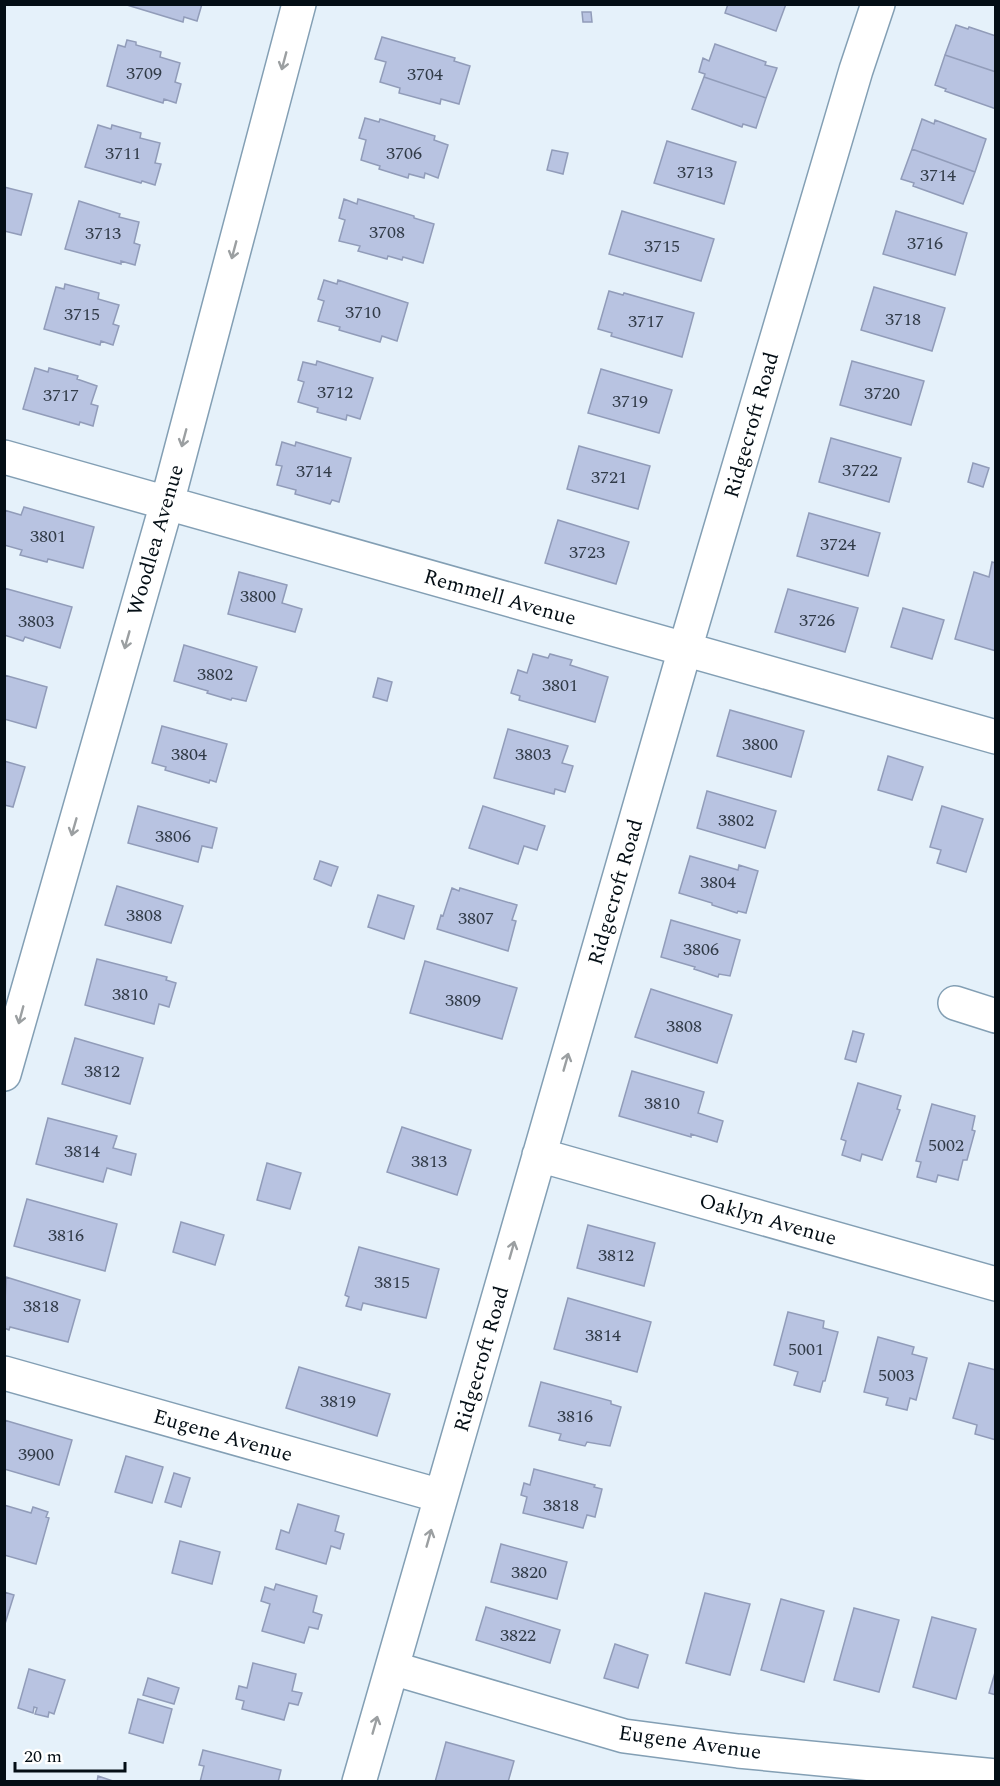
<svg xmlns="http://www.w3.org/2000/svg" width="1000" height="1786" viewBox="0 0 1000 1786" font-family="Spectral,serif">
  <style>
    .building { fill: #b8c3e1; stroke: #919cb9; stroke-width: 1.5 }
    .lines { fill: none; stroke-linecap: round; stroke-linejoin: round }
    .minor-casing { stroke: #839fb4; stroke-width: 36 }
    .minor { stroke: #fff; stroke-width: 33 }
    .oneway { stroke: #9b9fa1 }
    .labels { text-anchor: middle; stroke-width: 4.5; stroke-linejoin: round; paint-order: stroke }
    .number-label { font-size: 18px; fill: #313b48 }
    .street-label { font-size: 21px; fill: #040e15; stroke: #fff }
  </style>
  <rect width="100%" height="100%" fill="#e5f1fa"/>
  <!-- building -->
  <path class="building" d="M202,4L197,21L184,17L183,22L127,5Z
    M728,4H786L776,31L725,13Z
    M582,12H591L592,22H583Z
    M956,25L968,29L969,27L996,36V72L945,55Z
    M382,37L455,58L454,61L470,66L459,104L441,99L440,104L399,93L400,88L380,82L386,62L375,59Z
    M127,40L136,42V45L161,52L160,57L180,63L175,82L181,84L176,103L164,99L163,103L107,86L118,45L125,47Z
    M715,44L766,62L765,65L777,68L766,98L704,77L705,74L699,72L703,58L709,61Z
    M945,55L996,72V109L945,91L946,89L935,85Z
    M704,77L766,98L756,128L743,124L742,127L692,109Z
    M365,118L379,122L380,119L435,136L434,140L448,145L438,178L425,173L424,178L409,174L408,178L379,169L380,166L361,160L366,140L359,138Z
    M922,119L934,124L935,120L986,139L975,172L912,149Z
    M98,125L111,129L112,125L141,133L140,138L160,143L155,163L161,164L155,185L142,181L141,183L85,167Z
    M667,141L736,162L724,204L654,183Z
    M912,149L975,172L963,204L913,186L914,183L901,179Z
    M552,150L568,153L563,174L547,170Z
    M4,187L32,194L21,235L4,231Z
    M344,199L357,204L358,199L414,216V218L434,224L423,263L403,257L402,260L388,256L387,259L358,251L360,246L339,241L345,220L339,218Z
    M79,201L120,214L119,217L139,222L134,243L140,245L135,265L121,261V264L65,249Z
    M622,211L714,239L701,281L609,254Z
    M896,211L967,233L955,275L883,254Z
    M324,280L337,284L338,280L408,303L397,341L382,336L380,342L339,330L340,327L318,321L324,301L318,299Z
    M65,284L99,293L98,299L119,305L113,324L119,326L113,345L101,341L100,345L44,329L56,287L64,289Z
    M874,287L945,308L932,351L861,330Z
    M609,291L623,295L624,293L694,313L682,357L611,336L612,333L598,329Z
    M317,361L373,378L360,419L347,415L346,420L317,412L318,408L298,402L304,382L298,380L303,362L316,365Z
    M852,361L924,381L911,425L840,405Z
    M35,368L48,372L49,368L78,376L77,379L97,386L91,404L98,406L93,426L80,422L79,425L23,409Z
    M601,369L672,390L659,433L588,413Z
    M831,438L901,458L889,502L819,482Z
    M282,442L295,446L296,442L351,458L339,502L332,500L330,504L295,494L296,490L277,485L282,466L276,465Z
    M579,446L650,466L638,509L567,489Z
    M973,463L989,468L983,487L968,482Z
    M24,507L94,527L83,568L48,559L47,562L20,555L22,550L4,545V510L21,515Z
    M809,513L880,533L868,576L797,556Z
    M558,520L629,542L616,584L545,563Z
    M992,562L996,563V651L955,639L974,572L989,577Z
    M239,572L287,585L282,603L302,609L295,632L228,614Z
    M4,588L72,607L60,648L25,637L23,641L4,635Z
    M788,589L858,608L845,652L775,632Z
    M903,608L944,620L932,659L891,647Z
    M184,645L257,667L246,701L232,698L231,700L207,693L208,691L174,681Z
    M533,654L548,658L550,654L572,660L570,665L608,677L595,722L519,700L520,696L511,693L518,670L527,673Z
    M4,675L47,687L36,728L4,719Z
    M378,678L392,682L387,701L373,697Z
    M730,710L804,731L791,777L717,756Z
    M162,726L227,744L216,782L210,780L209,783L165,770L166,767L152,763Z
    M508,729L568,746L562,763L573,766L565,792L555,789L554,794L494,778Z
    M888,756L923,767L912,800L878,790Z
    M4,761L25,767L13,807L4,805Z
    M707,791L776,811L765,848L697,828Z
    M138,806L217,828L212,848L202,846L198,862L128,843Z
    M483,806L545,826L537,850L524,846L518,864L469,848Z
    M942,806L983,819L966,872L937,863L941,850L930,847Z
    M690,856L738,870L739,865L758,871L746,913L738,911L737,913L712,905V903L679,893Z
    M320,861L338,867L331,886L314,879Z
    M117,886L183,906L171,943L105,925Z
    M452,888L459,891L460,888L517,905L512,920L516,921L508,951L437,929L441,915L443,916Z
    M378,895L414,906L404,939L368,927Z
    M671,920L740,940L730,976L719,974L718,977L694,969L695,967L661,957Z
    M97,959L167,977L166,980L176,983L169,1007L159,1004L154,1024L85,1005Z
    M425,961L517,988L502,1039L410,1013Z
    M651,989L732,1015L717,1063L635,1037Z
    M853,1031L864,1034L856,1062L845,1059Z
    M75,1038L143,1058L130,1104L62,1084Z
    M632,1071L704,1092L698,1113L723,1121L717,1142L691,1134V1137L619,1116Z
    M858,1083L901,1096L897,1109L900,1110L882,1160L862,1154L860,1161L842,1155L846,1141L841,1139Z
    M932,1104L975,1116L972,1130L975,1131L967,1160H963L958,1180L938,1175L936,1182L917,1177L921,1162L916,1161Z
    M48,1118L117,1136L113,1148L136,1154L131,1175L107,1168L103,1182L36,1164Z
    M402,1127L471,1150L457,1195L387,1172Z
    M267,1163L301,1173L290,1209L257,1200Z
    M27,1199L117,1224L105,1271L14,1246Z
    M181,1222L224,1235L215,1265L173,1252Z
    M588,1225L655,1243L644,1286L577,1268Z
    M359,1247L439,1269L426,1318L363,1303L361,1310L346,1306L349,1297L345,1295Z
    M6,1277L80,1300L68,1342L10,1327L9,1330L4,1328Z
    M568,1298L651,1322L637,1372L554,1349Z
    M788,1312L824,1321L823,1328L838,1332L825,1381H823L820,1392L794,1385L798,1372L774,1365Z
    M878,1337L914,1347L912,1354L927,1358L916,1400L910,1398L907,1410L886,1405L888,1398L864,1392Z
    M969,1363L996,1370V1440L975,1434L977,1425L953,1418Z
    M299,1367L390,1394L377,1436L286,1408Z
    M541,1382L611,1401V1404L621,1407L610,1446L587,1442L585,1446L559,1440L561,1434L529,1426Z
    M4,1420L72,1440L59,1485L4,1469Z
    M126,1456L163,1467L152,1503L115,1492Z
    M534,1469L595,1485L594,1487L602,1489L595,1517L587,1515L583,1528L523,1513L527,1497L521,1495L524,1483L530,1485Z
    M174,1473L190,1478L181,1507L165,1502Z
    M298,1504L339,1516L335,1531L344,1534L340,1549L331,1546L326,1564L276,1549L281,1530L289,1533Z
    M4,1505L31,1513L33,1507L48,1512L46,1517L49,1518L36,1564L4,1555Z
    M180,1541L220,1552L212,1584L172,1573Z
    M501,1544L567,1562L557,1599L491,1582Z
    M276,1584L317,1596L313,1612L322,1615L318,1629L309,1627L304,1643L262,1631L270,1604L261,1601L265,1587L274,1590Z
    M4,1592L14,1595L4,1627Z
    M705,1593L750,1604L730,1675L686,1663Z
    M781,1599L824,1611L804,1682L761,1670Z
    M486,1607L560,1630L550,1663L476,1640Z
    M854,1608L899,1620L879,1692L834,1680Z
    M932,1617L976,1629L956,1699L913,1687Z
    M615,1644L648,1655L638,1688L604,1678Z
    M253,1663L296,1674L292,1691L302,1693L298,1705L289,1703L284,1720L242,1709L244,1701L236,1699L239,1686L247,1688Z
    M29,1669L65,1680L54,1714L49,1712L48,1717L35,1714L37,1708L34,1707L33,1713L18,1708Z
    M996,1669V1695L989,1693Z
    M148,1678L179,1688L174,1704L143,1695Z
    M138,1699L172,1709L163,1743L129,1733Z
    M446,1742L514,1761L508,1782H435Z
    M203,1750L281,1770L278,1782H200L204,1766L199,1765Z
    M98,1776L116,1782H97Z"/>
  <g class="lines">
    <defs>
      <path id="minor" d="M4,457L996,737
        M955,1003L996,1016
        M4,1074L167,503L299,4
        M539,1155L996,1284
        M4,1373L441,1496
        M392,1668L624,1736L738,1751L996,1776
        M359,1782L685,649L856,70L878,4"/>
    </defs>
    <!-- minor casing -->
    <use href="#minor" class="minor-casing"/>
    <!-- minor -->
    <use href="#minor" class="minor"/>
  </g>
  <!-- one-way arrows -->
  <defs><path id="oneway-shaft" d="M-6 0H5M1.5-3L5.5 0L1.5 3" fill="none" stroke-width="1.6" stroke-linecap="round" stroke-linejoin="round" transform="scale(1.5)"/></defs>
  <g class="oneway">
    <use href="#oneway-shaft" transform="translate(284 61) rotate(105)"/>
    <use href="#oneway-shaft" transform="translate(234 250) rotate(105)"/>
    <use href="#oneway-shaft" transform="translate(184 438) rotate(105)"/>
    <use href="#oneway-shaft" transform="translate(127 640) rotate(106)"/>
    <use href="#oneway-shaft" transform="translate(74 827) rotate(106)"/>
    <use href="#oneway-shaft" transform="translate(21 1015) rotate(105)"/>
    <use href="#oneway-shaft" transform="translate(566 1062) rotate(-74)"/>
    <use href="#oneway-shaft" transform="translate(512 1250) rotate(-74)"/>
    <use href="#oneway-shaft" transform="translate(429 1538) rotate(-74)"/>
    <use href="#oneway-shaft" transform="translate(375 1725) rotate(-74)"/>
  </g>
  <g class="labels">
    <!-- number labels -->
    <g class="number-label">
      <text x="144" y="79">3709</text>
      <text x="425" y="80">3704</text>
      <text x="123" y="159">3711</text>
      <text x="404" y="159">3706</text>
      <text x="695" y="178">3713</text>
      <text x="938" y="181">3714</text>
      <text x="387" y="238">3708</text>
      <text x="103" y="239">3713</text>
      <text x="925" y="249">3716</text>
      <text x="662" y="252">3715</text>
      <text x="363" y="318">3710</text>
      <text x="82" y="320">3715</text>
      <text x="903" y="325">3718</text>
      <text x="646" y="327">3717</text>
      <text x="335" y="398">3712</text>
      <text x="882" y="399">3720</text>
      <text x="61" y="401">3717</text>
      <text x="630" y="407">3719</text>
      <text x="860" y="476">3722</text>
      <text x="314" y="477">3714</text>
      <text x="609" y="483">3721</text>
      <text x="48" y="542">3801</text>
      <text x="838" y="550">3724</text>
      <text x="587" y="558">3723</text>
      <text x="258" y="602">3800</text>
      <text x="817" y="626">3726</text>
      <text x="36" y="627">3803</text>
      <text x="215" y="680">3802</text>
      <text x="560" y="691">3801</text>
      <text x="760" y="750">3800</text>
      <text x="189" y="760">3804</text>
      <text x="533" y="760">3803</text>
      <text x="736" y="826">3802</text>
      <text x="173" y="842">3806</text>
      <text x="718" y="888">3804</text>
      <text x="144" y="921">3808</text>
      <text x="476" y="924">3807</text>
      <text x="701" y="955">3806</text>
      <text x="130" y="1000">3810</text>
      <text x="463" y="1006">3809</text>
      <text x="684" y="1032">3808</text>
      <text x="102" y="1077">3812</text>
      <text x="662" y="1109">3810</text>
      <text x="946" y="1151">5002</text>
      <text x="82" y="1157">3814</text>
      <text x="429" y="1167">3813</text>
      <text x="66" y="1241">3816</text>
      <text x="616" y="1261">3812</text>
      <text x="392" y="1288">3815</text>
      <text x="41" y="1312">3818</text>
      <text x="603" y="1341">3814</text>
      <text x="806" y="1355">5001</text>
      <text x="896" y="1381">5003</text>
      <text x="338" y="1407">3819</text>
      <text x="575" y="1422">3816</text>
      <text x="36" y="1460">3900</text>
      <text x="561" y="1511">3818</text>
      <text x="529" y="1578">3820</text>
      <text x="518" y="1641">3822</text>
    </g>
    <!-- street labels -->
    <g class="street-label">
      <text transform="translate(751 425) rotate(-74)" y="7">Ridgecroft Road</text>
      <text transform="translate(155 540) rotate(-74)" y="7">Woodlea Avenue</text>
      <text transform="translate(500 597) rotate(16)" y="7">Remmell Avenue</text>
      <text transform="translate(615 892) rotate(-74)" y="7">Ridgecroft Road</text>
      <text transform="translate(768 1219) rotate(16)" y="7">Oaklyn Avenue</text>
      <text transform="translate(481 1359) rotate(-74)" y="7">Ridgecroft Road</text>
      <text transform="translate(223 1435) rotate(16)" y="7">Eugene Avenue</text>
      <text transform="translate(690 1742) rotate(8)" y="7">Eugene Avenue</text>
    </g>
  </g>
  <!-- border -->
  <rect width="1000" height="1786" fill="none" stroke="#040e15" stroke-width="12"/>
  <!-- scale -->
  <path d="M15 1762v9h110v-9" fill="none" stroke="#040e15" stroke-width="3"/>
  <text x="24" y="1762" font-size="18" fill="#040e15" stroke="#ffffff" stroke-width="4.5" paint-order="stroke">20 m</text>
</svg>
